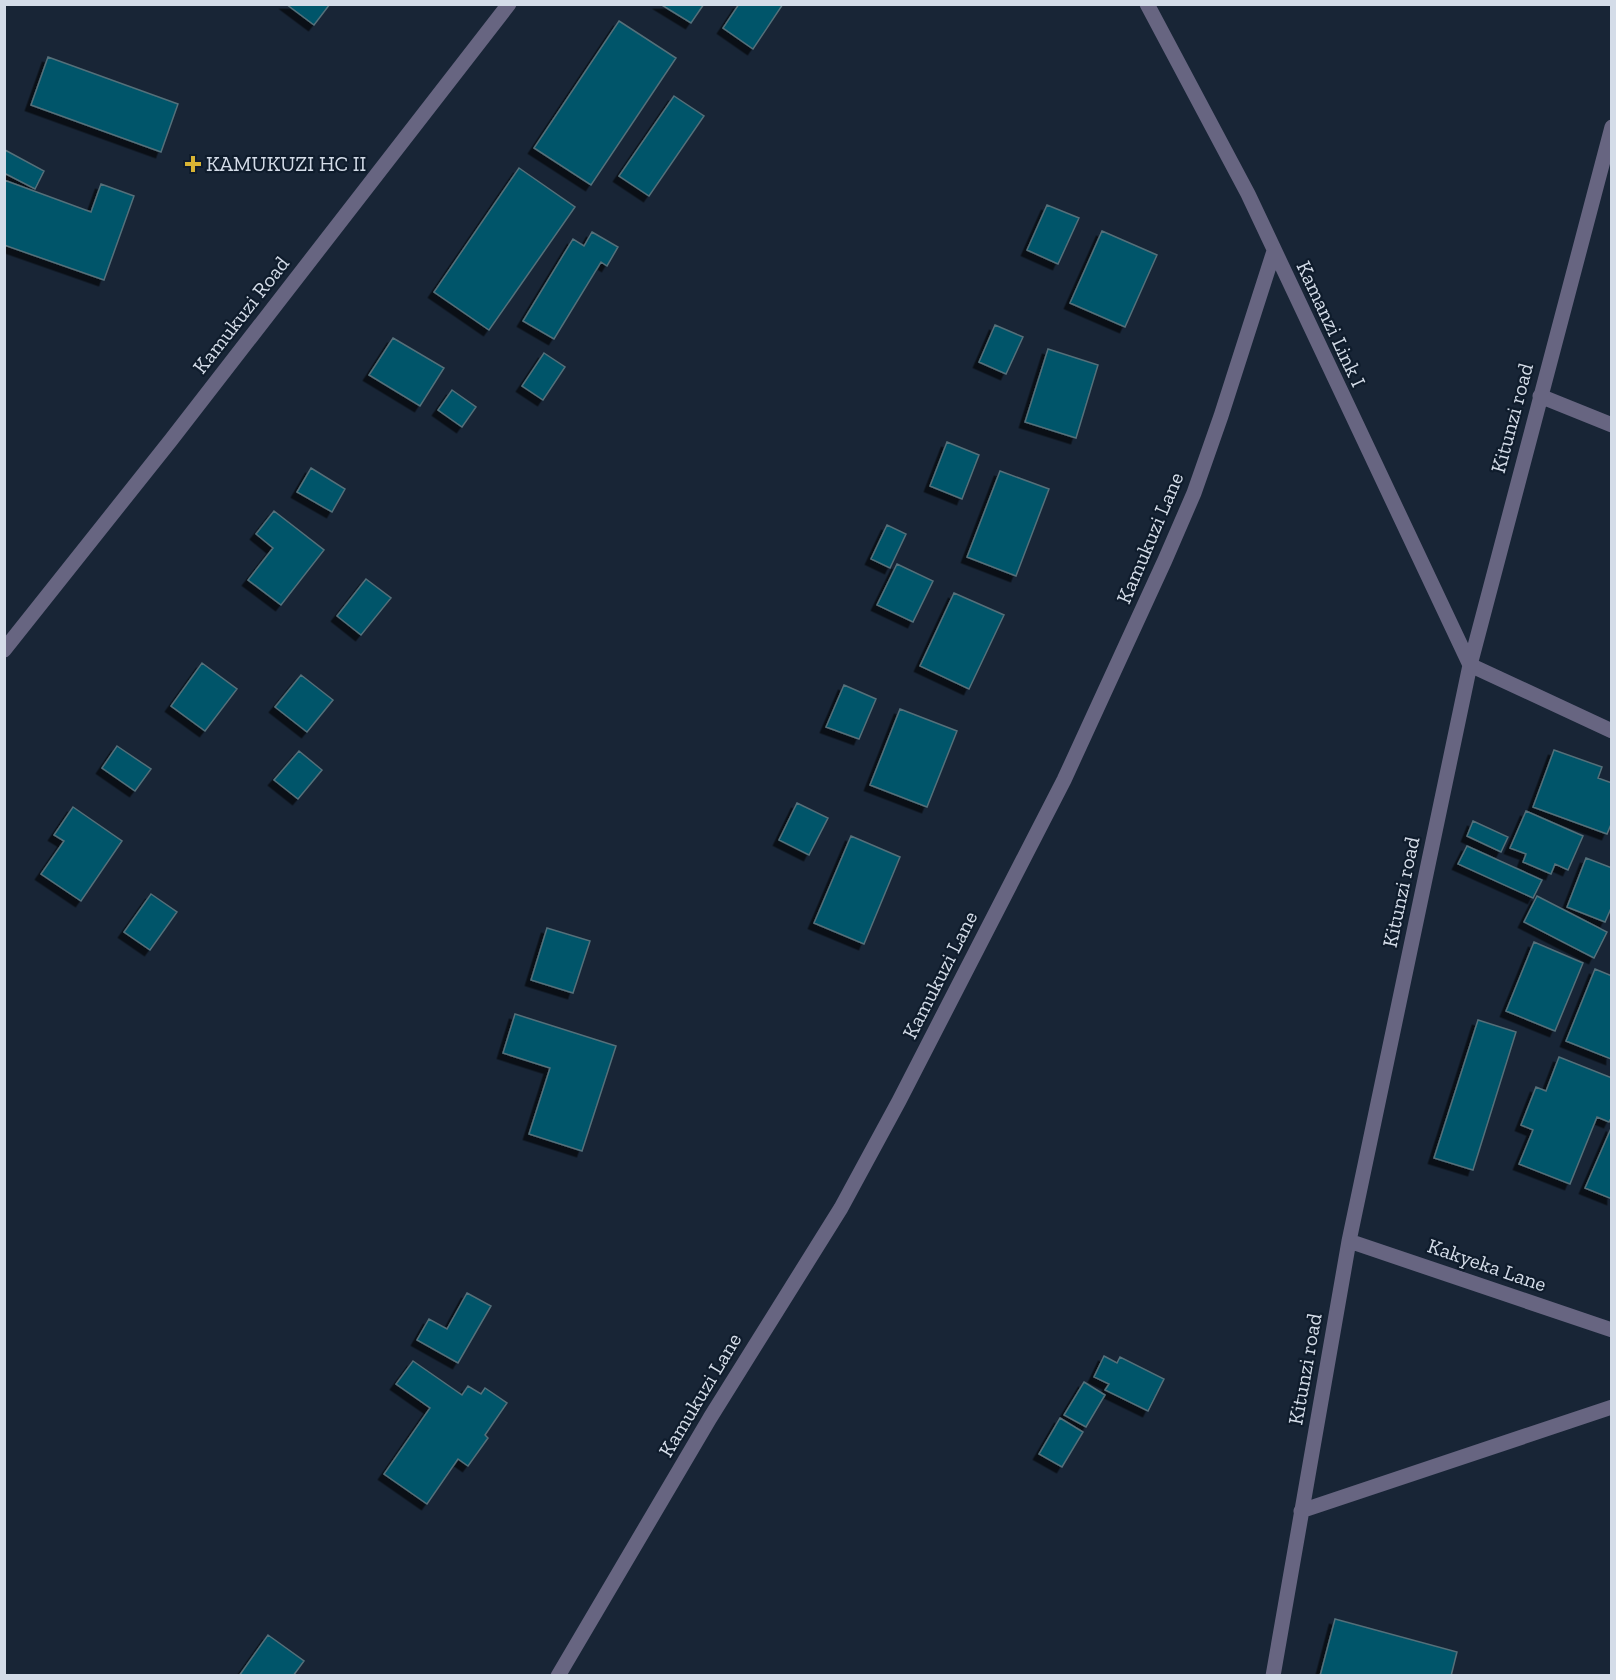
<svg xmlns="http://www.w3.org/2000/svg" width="1616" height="1680" viewBox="0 0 1616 1680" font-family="'Zilla Slab',serif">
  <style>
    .building { fill: #00546a; stroke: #54707a; stroke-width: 1.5; filter: url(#shadow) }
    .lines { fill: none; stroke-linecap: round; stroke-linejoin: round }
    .minor { stroke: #676581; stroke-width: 15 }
    .poi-dot { fill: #d8b434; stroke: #0f1c2c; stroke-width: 2 }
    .labels { text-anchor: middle; stroke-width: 4.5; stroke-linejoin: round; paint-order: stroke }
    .poi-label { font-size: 21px; fill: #d4dce8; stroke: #0f1c2c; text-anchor: start }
    .street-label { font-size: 21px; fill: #d4dce8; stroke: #0f1c2c }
  </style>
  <defs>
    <filter id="shadow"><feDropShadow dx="-5.5" dy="5.5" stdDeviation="0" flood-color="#0009"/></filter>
  </defs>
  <rect width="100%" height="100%" fill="#182536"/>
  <!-- building -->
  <path class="building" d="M286,4H330L314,25Z
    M660,4H704L691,23Z
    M739,4H783L753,49L723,28Z
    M619,21L676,58L591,185L534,148Z
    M48,57L178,104L161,152L31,105Z
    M674,96L704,116L649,196L619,176Z
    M5,150L44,171L35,189L4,173Z
    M519,168L575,207L489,330L434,292Z
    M4,180L91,212L101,184L134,196L104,280L4,245Z
    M1047,205L1079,218L1058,264L1027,250Z
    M1102,231L1157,255L1125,327L1070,303Z
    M592,232L618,247L607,266L601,262L554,339L523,321L573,239L584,246Z
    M995,325L1023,337L1006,374L979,362Z
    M393,338L444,368L420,406L369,375Z
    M1048,349L1098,365L1076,438L1025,422Z
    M544,353L565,367L543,400L522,386Z
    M452,390L476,407L462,427L438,410Z
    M947,442L979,455L962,499L930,486Z
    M311,468L345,489L332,512L297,492Z
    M1000,471L1049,489L1016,576L967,557Z
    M274,511L324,550L281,605L248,580L273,548L256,534Z
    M887,525L906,534L890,568L871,559Z
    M897,564L933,581L913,622L877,605Z
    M366,579L391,598L361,635L337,616Z
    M954,593L1004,615L969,689L920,666Z
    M202,663L237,689L205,731L171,706Z
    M301,675L333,700L307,732L275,707Z
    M844,685L876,699L859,739L826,727Z
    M900,709L957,731L927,807L870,785Z
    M117,746L151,769L135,791L102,768Z
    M1554,750L1602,767L1598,778L1612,783V822L1607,834L1533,807Z
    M299,751L322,770L298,799L274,780Z
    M797,803L828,818L809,855L779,840Z
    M73,807L122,841L81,901L41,874L64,841L54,835Z
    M1526,811L1583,836L1568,870L1555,864L1551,874L1523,862L1526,854L1510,848Z
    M1473,821L1508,837L1501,852L1467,836Z
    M851,836L900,857L864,944L814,923Z
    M1467,846L1542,880L1533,898L1458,864Z
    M1586,858L1612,868V906L1605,922L1567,907Z
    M151,894L177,912L150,950L124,932Z
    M1537,896L1607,932L1594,958L1524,922Z
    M547,928L590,941L573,993L531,980Z
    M1534,942L1583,963L1555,1031L1506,1011Z
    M1595,969L1612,976L1611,1059L1566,1041Z
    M515,1014L616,1046L582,1151L529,1134L550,1068L503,1053Z
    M1478,1020L1516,1032L1473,1170L1434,1158Z
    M1559,1057L1612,1078V1116L1609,1122L1597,1117L1570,1184L1519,1164L1533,1130L1521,1125L1536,1087L1546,1091Z
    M1612,1126V1199L1585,1188Z
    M467,1293L491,1306L458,1363L417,1340L429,1319L447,1329Z
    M1104,1356L1117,1363L1120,1357L1164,1379L1148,1411L1105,1390L1109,1384L1094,1377Z
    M413,1361L462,1395L468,1386L481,1394L485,1388L507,1403L485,1435L488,1438L468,1466L458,1459L427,1504L384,1474L430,1408L396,1384Z
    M1084,1382L1105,1395L1086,1427L1064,1415Z
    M1060,1418L1083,1432L1062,1467L1039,1454Z
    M1335,1619L1457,1652L1451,1676H1320Z
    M268,1635L304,1661L293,1676H239Z"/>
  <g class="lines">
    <!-- minor -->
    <path class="minor" d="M1147,4L1248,194L1470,665L1612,731
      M1540,396L1612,425
      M4,650L171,440L509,4
      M1349,1241L1612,1330
      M1301,1511L1612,1407
      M558,1676L710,1418L841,1208L899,1101L1064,780L1165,560L1194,493L1221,416L1274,251
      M1273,1676L1349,1241L1470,665L1612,127"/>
  </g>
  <!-- markers -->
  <path class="poi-dot" d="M190 155h6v6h6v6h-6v6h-6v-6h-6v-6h6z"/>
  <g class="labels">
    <!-- poi labels -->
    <g class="poi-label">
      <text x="206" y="171">KAMUKUZI HC II</text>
    </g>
    <!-- street labels -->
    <g class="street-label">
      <text transform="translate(241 315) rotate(-52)" y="7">Kamukuzi Road</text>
      <text transform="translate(1331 324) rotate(65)" y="7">Kamanzi Link I</text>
      <text transform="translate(1512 418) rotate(-75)" y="7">Kitunzi road</text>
      <text transform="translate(1150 538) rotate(-67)" y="7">Kamukuzi Lane</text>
      <text transform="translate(1401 892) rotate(-78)" y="7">Kitunzi road</text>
      <text transform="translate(940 975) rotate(-63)" y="7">Kamukuzi Lane</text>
      <text transform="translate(1487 1265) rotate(19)" y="7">Kakyeka Lane</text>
      <text transform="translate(1305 1369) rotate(-80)" y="7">Kitunzi road</text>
      <text transform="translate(700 1395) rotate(-59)" y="7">Kamukuzi Lane</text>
    </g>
  </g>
  <!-- border -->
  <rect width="1616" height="1680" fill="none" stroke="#d4dce8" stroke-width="12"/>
</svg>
